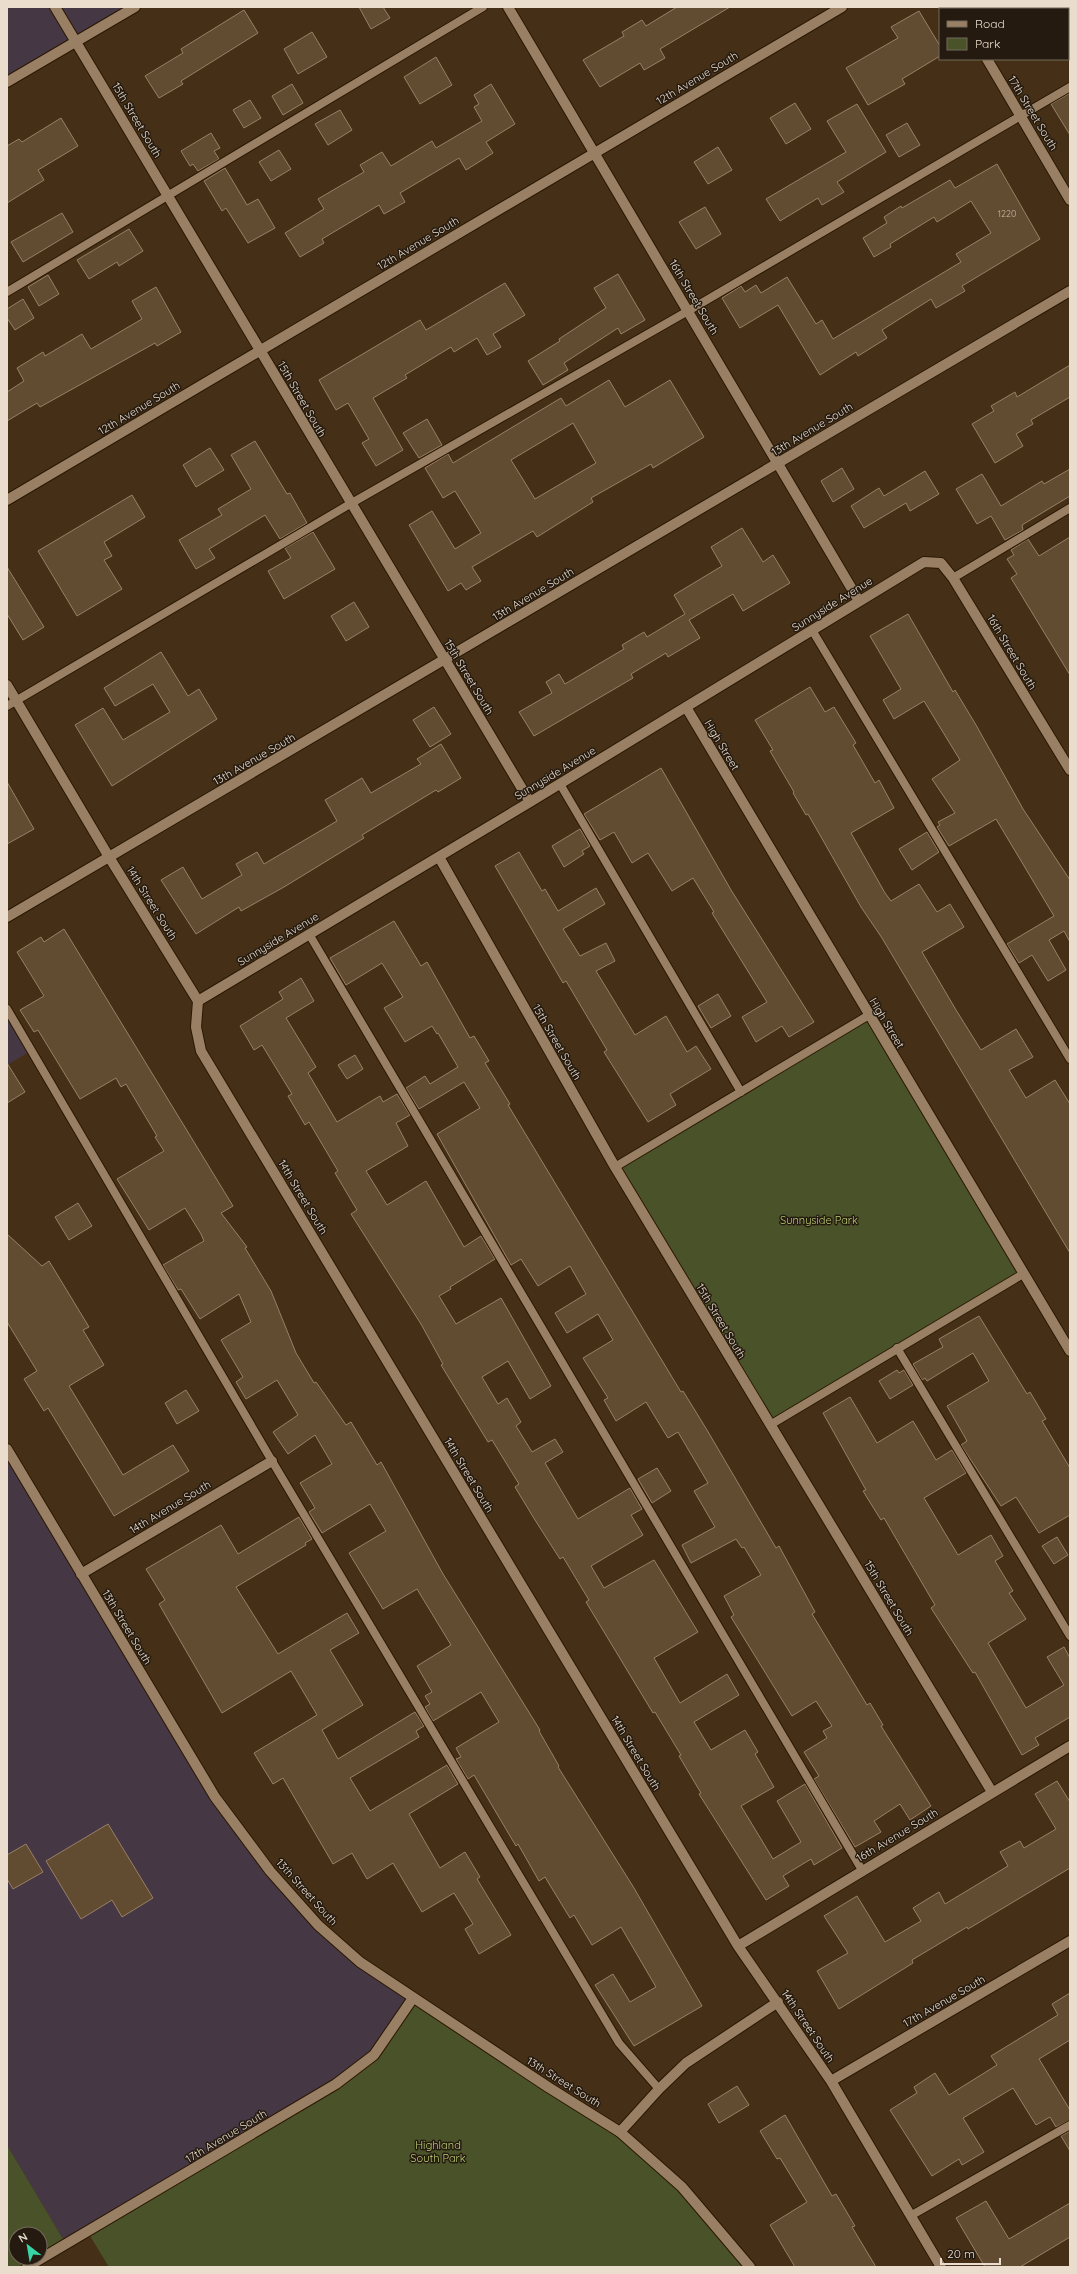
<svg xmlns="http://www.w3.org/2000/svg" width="1077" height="2274" viewBox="0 0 1077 2274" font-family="Quicksand,sans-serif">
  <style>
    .commercial { fill: #453744 }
    .green { fill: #4a522a; fill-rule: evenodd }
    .building { fill: #614b31; stroke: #998065; fill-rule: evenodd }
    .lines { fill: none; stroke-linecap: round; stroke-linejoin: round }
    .service-casing { stroke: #2b1700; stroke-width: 10 }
    .minor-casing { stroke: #2b1700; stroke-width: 12 }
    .tertiary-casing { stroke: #2b1700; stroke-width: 12 }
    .service { stroke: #998065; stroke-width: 8 }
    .minor { stroke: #998065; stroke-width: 10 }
    .tertiary { stroke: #998065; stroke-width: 10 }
    .labels { text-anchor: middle; stroke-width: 3; stroke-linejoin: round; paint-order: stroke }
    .number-label { font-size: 9px; fill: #c8b8a7 }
    .street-label { font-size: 11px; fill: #eaddce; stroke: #241a0f }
    .park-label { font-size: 11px; fill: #bbce75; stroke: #241a0f }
  </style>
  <rect width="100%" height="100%" fill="#453017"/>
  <!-- commercial -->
  <path class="commercial" d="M7,7H135L7,82Z
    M7,1009L31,1051L7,1065Z
    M7,1449L215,1797L313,1920L413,1998L374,2055L66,2244L7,2145Z"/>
  <!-- green -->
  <path class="green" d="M869,1015L1023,1274L770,1425L615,1167Z
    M413,1998L620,2132L682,2187L750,2267H109L87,2231L374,2055Z
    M7,2145L66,2244L27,2267H7ZM16,2234H40V2258H16Z"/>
  <!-- building -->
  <path class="building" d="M359,7H383L390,18L371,29Z
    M677,7H730L660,49L665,58L644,70L640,63L600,87L583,60L624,36L622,32L642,20L646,26Z
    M244,10L258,33L181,81L183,84L159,98L145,76L183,53L181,49Z
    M919,11L940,46V56L902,79L905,84L868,105L846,68L898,38L891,27Z
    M312,32L327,57L298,74L284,49Z
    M436,57L452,85L420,104L404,77Z
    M292,84L303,103L283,115L272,96Z
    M491,84L515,124L486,142L493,153L466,170L459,158L400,193L405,202L384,214L379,205L322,239L324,243L300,257L285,233L324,209L318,199L364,172L360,165L382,152L391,166L432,141L436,148L482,121L474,107L479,104L474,95Z
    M1070,93V135L1051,104Z
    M250,100L261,118L244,128L233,110Z
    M795,103L811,129L786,144L770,118Z
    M857,104L886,152L837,182L844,192L822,205L818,198L780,221L766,199L846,152L827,121Z
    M340,110L352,130L328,145L315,124Z
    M61,118L78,146L38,170L44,180L7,203V146L19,139L22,142Z
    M907,123L920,145L899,157L886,135Z
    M211,133L220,148L214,151L219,159L198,171L193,164L190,166L181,151Z
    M718,147L732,170L708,184L694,162Z
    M279,150L291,169L271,181L259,162Z
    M997,164L1040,239L962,286L965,291L936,308L931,299L882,330L887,338L858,356L856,352L820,375L778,305L740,328L722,298L741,286L745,292L756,285L761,293L787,277L816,324L822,320L833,339L961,262L956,254L991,233L971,201L937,222L934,217L890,244L891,247L874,257L863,238L887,223L884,217L901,206L902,208L950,180L955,188Z
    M225,168L247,205L258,199L275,228L248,243L226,208L222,211L204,181Z
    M705,207L721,234L696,249L679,222Z
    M62,213L73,232L23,262L11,242Z
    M129,229L143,251L119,266L117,262L89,279L77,260Z
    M618,274L645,320L621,334L618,328L564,363L568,370L543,385L528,361L560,341L559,339L606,308L594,288Z
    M48,275L59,294L39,306L28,287Z
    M505,283L525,315L493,334L501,347L487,355L477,338L454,352L451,347L405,375L407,378L373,398L403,450L376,466L362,443L369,439L348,403L336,410L319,380L420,320L426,330Z
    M156,287L181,332L157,346L155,343L40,407L37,403L7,421V392L24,381L17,368L43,352L45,356L82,334L91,349L142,319L132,301Z
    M23,299L34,318L15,330L7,318V309Z
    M1070,365V397L1031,420L1033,424L1016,434L1023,446L995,463L972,424L994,411L991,406L1015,392L1017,397Z
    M609,380L625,407L670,380L704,437L653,468L651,464L591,498L593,502L537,537L533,531L472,567L481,581L466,590L461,583L448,591L409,525L432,511L455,549L481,533L455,491L443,498L425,468L448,454L453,463L561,398L566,406ZM573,423L596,463L535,499L511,460Z
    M427,419L442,445L419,458L403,433Z
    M255,441L287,494L290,493L307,523L280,539L265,515L209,549L215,558L196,569L179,540L222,515L218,509L251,489L231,455Z
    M210,448L224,470L196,487L183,465Z
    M842,468L854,489L833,502L821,481Z
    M1070,469V496L1022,525L1023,530L1005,540L991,516L977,524L956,489L982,474L1001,506L1042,481L1044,484Z
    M925,471L939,494L910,511L906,503L864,528L851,506L879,488L884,496Z
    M132,495L145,517L104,542L112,556L104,560L122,589L77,616L38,551Z
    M742,528L763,562L773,555L790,583L743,611L733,594L689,620L700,638L668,657L666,653L631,674L633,678L534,736L519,712L552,693L546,682L559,674L565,684L624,649L622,645L644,632L647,637L685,614L674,595L722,566L711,547Z
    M313,532L335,569L284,599L268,571L291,558L285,548Z
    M1070,537V675L1011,578L1017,574L1007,559L1014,555L1011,550L1028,539L1039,556Z
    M7,567L44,627L23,640L7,614Z
    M354,602L369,627L346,641L331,616Z
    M908,614L953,692L955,690L976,725L1023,809L1070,880V942L1064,931L1049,940L1066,970L1048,981L1032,955L1019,963L1007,944L1054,916L996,819L949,846L937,827L940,825L938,822L955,813L932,779L960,760L924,701L894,719L883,700L901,689L870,636Z
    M161,652L188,696L199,689L217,719L112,786L75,725L103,708L123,740L170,712L153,684L115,706L104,688Z
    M810,687L825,712L834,707L856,743L853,745L875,783L879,780L894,808L851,833L885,893L891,901L919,884L937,912L950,904L964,927L922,952L956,1010L981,1050L1016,1029L1033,1057L1009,1070L1026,1098L1055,1080L1070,1104V1253L882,938L861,907L808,814L806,815L793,793L794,792L770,751L773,750L755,720Z
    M434,707L451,734L430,747L413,720Z
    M441,744L461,778L438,792L436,790L362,835L364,838L284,887L241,911L239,907L196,934L161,880L183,867L202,899L242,875L236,864L257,852L264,864L337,821L325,800L362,778L371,793L421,764L417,759Z
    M661,768L731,890L814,1022L789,1037L782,1026L756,1042L742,1017L767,1002L712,913L714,912L693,878L672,891L648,853L632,863L614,832L600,840L584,814Z
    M7,782L34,829L7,844Z
    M580,829L590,846L582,851L584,854L564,867L552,846Z
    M927,832L939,852L912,870L899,849Z
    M519,852L542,891L545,889L558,911L596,888L605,904L563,929L580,956L606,943L615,961L596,971L635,1035L666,1016L687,1052L696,1046L711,1069L670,1094L676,1105L648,1122L604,1052L607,1050L566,981L563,983L495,866Z
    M394,921L421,966L427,962L470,1038L474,1036L489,1061L485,1063L510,1104L508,1105L681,1392L683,1391L707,1430L776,1548L779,1546L815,1612L812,1614L867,1705L870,1703L883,1725L881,1726L931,1806L910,1820L900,1804L874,1821L881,1832L855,1847L814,1779L819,1776L804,1752L827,1738L823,1731L832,1726L816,1701L792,1716L731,1617L734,1615L724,1596L761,1575L744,1547L742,1548L736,1539L691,1563L682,1545L715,1527L694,1491L708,1483L678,1432L668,1438L646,1402L616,1421L604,1400L608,1398L583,1358L613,1340L598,1314L567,1333L555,1313L586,1294L570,1266L538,1286L521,1259L511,1265L437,1134L480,1108L464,1082L419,1109L406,1088L425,1076L430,1084L458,1067L438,1033L437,1034L432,1026L405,1042L384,1008L403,997L382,963L346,985L330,958Z
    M64,929L233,1206L221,1213L247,1247L245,1248L271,1291L296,1353L314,1383L316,1382L346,1425L351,1422L377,1465L381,1462L443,1574L540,1730L539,1731L559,1766L558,1767L634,1888L702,2006L634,2046L595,1985L613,1974L630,2002L656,1987L621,1927L592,1945L574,1915L570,1918L545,1877L539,1881L518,1844L516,1846L474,1775L468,1779L456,1759L461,1757L456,1748L499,1722L481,1692L433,1721L425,1707L430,1704L425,1696L432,1692L417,1666L451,1645L417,1589L383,1609L349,1553L386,1531L370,1504L322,1533L309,1512L315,1508L300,1483L332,1464L315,1435L288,1454L273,1432L298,1415L277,1380L246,1399L236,1382L243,1377L221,1340L251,1322L239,1294L200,1319L181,1289L178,1290L163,1265L204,1241L201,1234L185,1208L149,1230L117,1179L164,1151L155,1137L157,1136L126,1084L121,1087L116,1078L80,1099L38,1030L34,1032L20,1010L44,996L17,952L41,937L44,942Z
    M301,978L314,1001L286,1018L316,1067L308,1073L337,1122L380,1096L383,1102L397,1094L410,1115L396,1123L408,1146L366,1171L387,1205L426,1181L464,1247L481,1236L495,1259L450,1287L451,1289L439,1296L456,1324L501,1298L551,1386L530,1399L508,1361L482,1377L498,1404L507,1398L521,1422L516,1426L532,1452L555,1439L563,1452L545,1463L578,1519L630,1488L642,1509L631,1515L643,1535L591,1566L604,1588L654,1560L698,1632L654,1658L680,1703L727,1674L739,1695L694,1722L711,1750L745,1730L758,1752L755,1754L774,1787L741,1806L773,1859L801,1842L777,1801L805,1784L842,1848L814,1865L811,1859L783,1876L789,1886L766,1900L699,1794L701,1793L679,1756L681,1755L655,1712L653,1713L586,1602L589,1600L563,1557L560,1559L535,1520L515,1487L519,1484L492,1440L488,1442L441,1365L443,1364L421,1324L351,1214L357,1210L335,1173L338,1171L309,1122L305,1125L288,1096L292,1094L262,1045L254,1050L240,1026L283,999L279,992Z
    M718,994L731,1016L711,1028L698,1006Z
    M355,1055L363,1069L347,1079L338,1065Z
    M7,1063L25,1092L7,1103Z
    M78,1203L92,1226L69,1240L55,1217Z
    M7,1234L42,1266L49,1261L89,1327L83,1330L104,1365L69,1386L123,1475L173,1445L189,1471L114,1516L48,1408L44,1411L24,1379L37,1371L7,1322Z
    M979,1316L1027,1394L1030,1392L1046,1419L1042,1421L1070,1468V1515L1039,1533L1016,1497L1001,1506L961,1445L967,1441L947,1406L989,1381L973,1353L927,1381L925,1378L922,1380L913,1364L943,1347L939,1339Z
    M897,1370L899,1373L904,1370L913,1385L890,1399L879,1381Z
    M186,1390L199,1411L177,1424L165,1403Z
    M850,1397L877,1443L913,1421L936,1460L952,1450L966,1473L924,1498L958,1555L991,1535L1003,1556L995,1561L1013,1591L1009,1593L1026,1619L988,1643L1026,1708L1064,1685L1047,1657L1064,1647L1070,1658V1717L1035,1738L1039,1745L1022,1755L975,1672L973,1673L931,1608L935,1605L884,1518L881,1520L863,1491L866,1490L823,1413Z
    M657,1468L671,1491L652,1503L638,1479Z
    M299,1517L312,1539L305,1543L306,1545L236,1587L278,1654L347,1613L359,1633L330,1650L363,1705L322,1730L338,1759L415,1712L424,1726L416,1731L419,1737L350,1778L370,1811L447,1765L458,1784L409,1814L440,1868L465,1852L480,1877L477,1879L511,1935L479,1954L465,1929L473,1924L454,1893L422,1912L393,1863L367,1879L352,1853L333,1864L283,1778L273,1784L254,1753L317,1715L291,1671L222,1713L159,1604L165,1600L146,1569L221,1525L238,1554Z
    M1057,1537L1068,1555L1054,1564L1042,1546Z
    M1057,1781L1070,1802V1868L968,1929L967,1927L912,1960L913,1963L839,2009L817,1971L848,1953L824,1916L857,1896L885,1942L921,1921L913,1908L939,1892L945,1904L1008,1866L1000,1852L1020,1841L1024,1848L1056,1829L1035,1794Z
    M108,1824L153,1898L122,1917L112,1900L81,1919L46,1861Z
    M26,1844L43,1872L13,1889L7,1879V1855Z
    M1070,1993V2040L1039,2059L1070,2110V2120L1056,2127L1050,2117L1036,2125L1013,2088L963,2118L984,2152L962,2165L959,2159L932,2176L890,2110L917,2093L914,2087L935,2073L949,2095L997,2065L991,2056L1058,2015L1052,2004Z
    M737,2086L749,2105L719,2123L708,2104Z
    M785,2115L832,2196L836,2194L855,2226L852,2227L876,2267H795L770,2225L807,2202L780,2158L777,2159L760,2131Z
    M1070,2131V2151L1061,2136Z
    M986,2201L1009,2239L1070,2203V2237L1020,2267H985L956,2218Z"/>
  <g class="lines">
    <defs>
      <path id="service" d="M7,292L483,7
        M953,578L1070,508
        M812,630L1070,1059
        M7,706L350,504L688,311L1070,87
        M560,784L741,1092
        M309,934L862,1870
        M7,1009L272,1461L619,2043L659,2089
        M615,1167L869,1015
        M897,1348L1070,1636
        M770,1425L1023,1274
        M912,2215L1070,2125"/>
      <path id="minor" d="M55,7L530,802
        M508,7L859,601
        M956,7L957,9
        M987,59L1070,200
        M7,82L135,7
        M7,500L842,7
        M7,685L109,857L198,1001L196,1027L201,1051L738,1946L831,2081L941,2267
        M686,707L1070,1351
        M439,857L615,1167L992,1792
        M198,1001L530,802L924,562L941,563L953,578L1070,770
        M81,1574L272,1461
        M738,1946L1070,1746
        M831,2081L1070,1941
        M620,2132L659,2089L686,2063L778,2002"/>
      <path id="tertiary" d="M7,917L1070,291
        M7,1449L215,1797L270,1871L318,1925L360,1962L548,2087L620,2132L682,2187L750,2267
        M27,2267L336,2084L374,2055L413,1998"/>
    </defs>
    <!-- service casing -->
    <use href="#service" class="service-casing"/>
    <!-- minor casing -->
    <use href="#minor" class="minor-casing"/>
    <!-- tertiary casing -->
    <use href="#tertiary" class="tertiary-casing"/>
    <!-- service -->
    <use href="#service" class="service"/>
    <!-- minor -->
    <use href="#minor" class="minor"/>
    <!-- tertiary -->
    <use href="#tertiary" class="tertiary"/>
  </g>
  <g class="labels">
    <!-- number labels -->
    <g class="number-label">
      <text x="1007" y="217">1220</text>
    </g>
    <!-- street labels -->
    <g class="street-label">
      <text transform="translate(697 78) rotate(-31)" y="4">12th Avenue South</text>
      <text transform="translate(1033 113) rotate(59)" y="4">17th Street South</text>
      <text transform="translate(137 120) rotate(59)" y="4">15th Street South</text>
      <text transform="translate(418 243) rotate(-31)" y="4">12th Avenue South</text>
      <text transform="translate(694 297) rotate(59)" y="4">16th Street South</text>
      <text transform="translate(302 399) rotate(60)" y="4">15th Street South</text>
      <text transform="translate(139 408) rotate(-31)" y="4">12th Avenue South</text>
      <text transform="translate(812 429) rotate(-31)" y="4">13th Avenue South</text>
      <text transform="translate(533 594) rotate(-31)" y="4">13th Avenue South</text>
      <text transform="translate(832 604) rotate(-32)" y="4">Sunnyside Avenue</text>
      <text transform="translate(1012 652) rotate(59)" y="4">16th Street South</text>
      <text transform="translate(469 677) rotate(59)" y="4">15th Street South</text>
      <text transform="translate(722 745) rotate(59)" y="4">High Street</text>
      <text transform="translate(254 759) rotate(-30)" y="4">13th Avenue South</text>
      <text transform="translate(555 773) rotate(-31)" y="4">Sunnyside Avenue</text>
      <text transform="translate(152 903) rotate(58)" y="4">14th Street South</text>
      <text transform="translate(278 939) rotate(-31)" y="4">Sunnyside Avenue</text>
      <text transform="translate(887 1023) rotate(59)" y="4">High Street</text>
      <text transform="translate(557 1042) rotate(60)" y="4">15th Street South</text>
      <text transform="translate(303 1197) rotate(59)" y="4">14th Street South</text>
      <text transform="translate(721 1321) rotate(59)" y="4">15th Street South</text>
      <text transform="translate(469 1475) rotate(59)" y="4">14th Street South</text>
      <text transform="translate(170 1507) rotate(-31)" y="4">14th Avenue South</text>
      <text transform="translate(889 1598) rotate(59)" y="4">15th Street South</text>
      <text transform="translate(127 1627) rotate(59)" y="4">13th Street South</text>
      <text transform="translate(636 1753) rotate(59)" y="4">14th Street South</text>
      <text transform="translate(897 1835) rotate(-31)" y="4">16th Avenue South</text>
      <text transform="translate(307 1892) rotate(48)" y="4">13th Street South</text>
      <text transform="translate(944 2001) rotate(-30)" y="4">17th Avenue South</text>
      <text transform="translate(808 2026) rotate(56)" y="4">14th Street South</text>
      <text transform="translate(564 2082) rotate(32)" y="4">13th Street South</text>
      <text transform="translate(226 2136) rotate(-31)" y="4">17th Avenue South</text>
    </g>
    <!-- park labels -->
    <g class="park-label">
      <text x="819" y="1224">Sunnyside Park</text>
      <text x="438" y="2149">Highland<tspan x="438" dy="13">South Park</tspan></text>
    </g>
  </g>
  <!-- border -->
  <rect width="1077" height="2274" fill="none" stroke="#eaddce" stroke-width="16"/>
  <!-- legend -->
  <rect x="939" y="8" width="130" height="52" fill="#241a0f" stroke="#73685b"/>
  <rect x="947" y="21" width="20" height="6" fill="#998065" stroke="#73685b"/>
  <text x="975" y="28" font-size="12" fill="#eaddce">Road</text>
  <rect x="947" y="38" width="20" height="12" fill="#4a522a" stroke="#73685b"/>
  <text x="975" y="48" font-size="12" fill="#eaddce">Park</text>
  <!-- north arrow -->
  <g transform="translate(28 2246) rotate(329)"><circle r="19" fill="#241a0f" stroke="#73685b"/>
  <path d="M0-3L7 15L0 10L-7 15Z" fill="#38d4a6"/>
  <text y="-6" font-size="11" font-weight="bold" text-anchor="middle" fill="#eaddce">N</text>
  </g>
  <!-- scale -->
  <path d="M941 2258v6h59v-6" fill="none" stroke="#eaddce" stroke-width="2"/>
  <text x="947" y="2258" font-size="12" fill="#eaddce" stroke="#241a0f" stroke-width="3" paint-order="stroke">20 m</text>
</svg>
